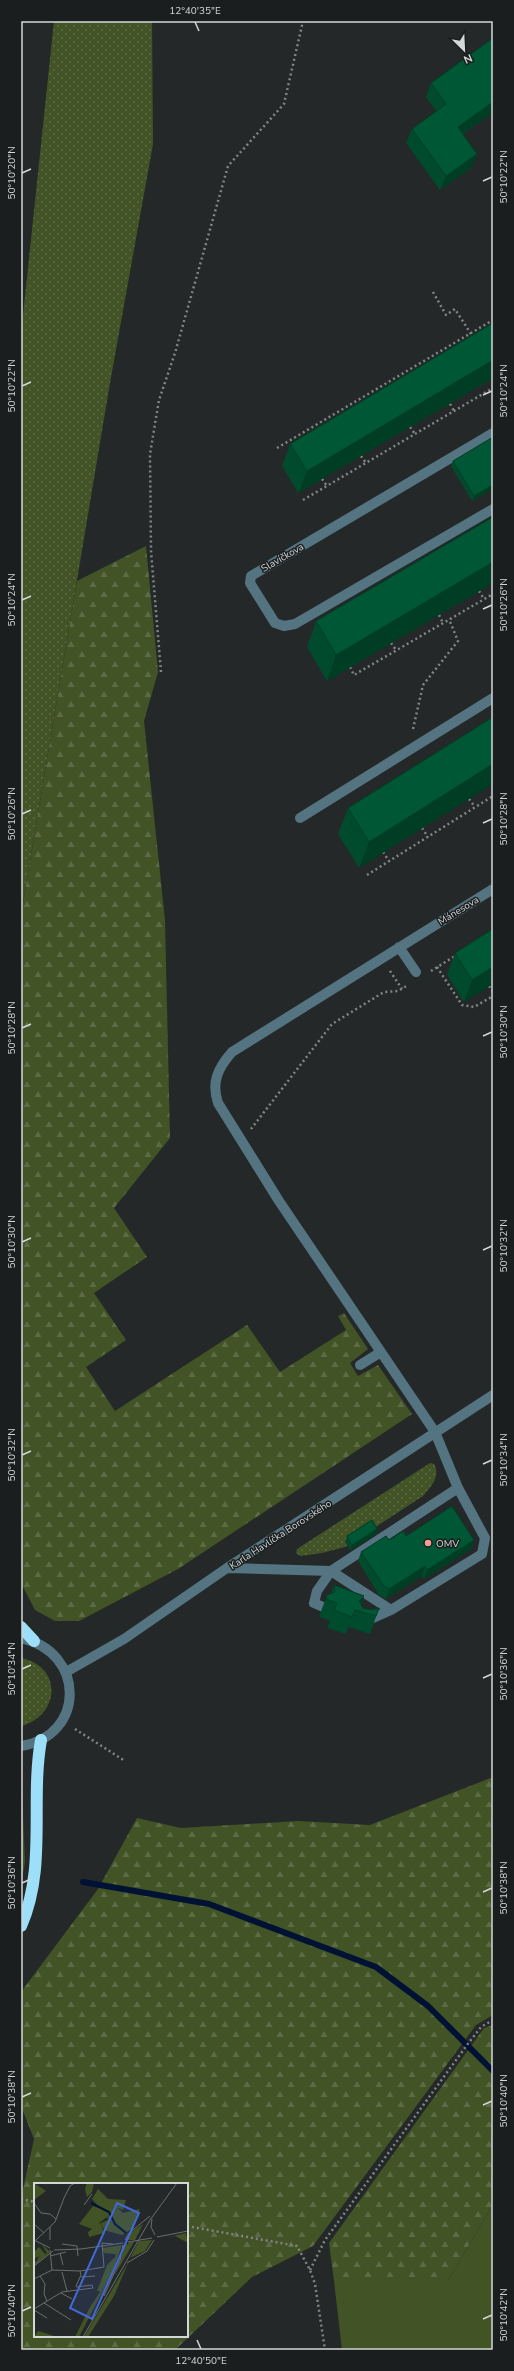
<svg xmlns="http://www.w3.org/2000/svg" width="514" height="2371" viewBox="0 0 514 2371" font-family="'Nunito Sans',sans-serif">
  <style>
    .grass { fill: url(#grass-dots) }
    .forest { fill: url(#forest-firs); fill-rule: evenodd }
    .garden { fill: #425326 }
    .lines { fill: none; stroke-linecap: round; stroke-linejoin: round }
    .stream { stroke: #001234; stroke-width: 6 }
    .path { stroke: #818585; stroke-width: 2.5; stroke-dasharray: 2 3; stroke-linecap: butt }
    .minor { stroke: #547481; stroke-width: 10 }
    .highway { stroke: #9ddff8; stroke-width: 12 }
    .wall { fill: #004b2e }
    .shaded-wall { fill: #003d25 }
    .building { fill: #005735; stroke: #003d25 }
    .ticks { fill: none; stroke: #d4d7d7; stroke-width: 1.5 }
    .poi-dot { fill: #f59d90; stroke: #1a1e1e; stroke-width: 1.5 }
    .labels { text-anchor: middle; stroke-width: 3; stroke-linejoin: round; paint-order: stroke }
    .street-label { font-size: 10px; fill: #d4d7d7; stroke: #1a1e1e }
    .poi-label { font-size: 10px; fill: #d4d7d7; stroke: #1a1e1e; text-anchor: start }
    .inset-river { fill: none; stroke: #001234; stroke-width: 2 }
    .inset-road { fill: none; stroke: #6a6e6e; stroke-width: 1 }
    .view { fill: #4269d8; fill-opacity: 0.15; stroke: #4269d8; stroke-width: 2 }
    .inset-edge { fill: none; stroke: #d4d7d7; stroke-width: 2 }
    .neatline { fill: none; stroke: #d4d7d7; stroke-width: 1.5 }
    .ticks-label { font-size: 10px; text-anchor: middle; fill: #d4d7d7 }
  </style>
  <defs>
    <pattern id="grass-dots" width="8" height="8" patternUnits="userSpaceOnUse"><rect width="8" height="8" fill="#425326"/><path d="M2 2h.1M6 6h.1" fill="none" stroke="#5c6b45" stroke-width="1.8" stroke-linecap="round"/></pattern>
    <pattern id="forest-firs" width="22" height="20" patternUnits="userSpaceOnUse"><rect width="22" height="20" fill="#425326"/><path d="M5 1l3.5 6h-7zM16 11l3.5 6h-7z" fill="#5c6b45"/></pattern>
  </defs>
  <rect width="100%" height="100%" fill="#242828"/>
  <!-- grass -->
  <path class="grass" d="M54,21H152L153,144L110,383L21,915V334Z
    M430,1463L434,1464C441,1476 431,1487 423,1496L345,1547L322,1553L300,1556L296,1553L297,1549Z
    M21,1658C62,1666 61,1714 22,1726Z
    M21,1769L25,1862L21,1884Z"/>
  <!-- forest -->
  <path class="forest" d="M146,546L158,672L144,721L165,920L170,1138L114,1208L147,1257L94,1293L126,1340L86,1367L115,1411L247,1325L280,1372L346,1330L338,1316L344,1313L368,1349L350,1363L358,1376L378,1365L412,1414L178,1569L79,1621H55L35,1610L21,1583V915L77,581Z
    M493,1777V2015L476,2025L313,2246L252,2277L175,2350H21V2198L34,2139L21,2106V1992L98,1889L137,1818L181,1828L298,1821L370,1825ZM35,2184H187V2336H35Z
    M493,2025V2204L448,2281H334L329,2243L484,2028Z"/>
  <!-- garden -->
  <path class="garden" d="M493,2204V2350H342L334,2281H448Z"/>
  <g class="lines">
    <!-- stream -->
    <path class="stream" d="M83,1882L209,1904L376,1967L428,2006L493,2071"/>
    <!-- path -->
    <path class="path" d="M433,292L446,315L455,309L471,334
      M450,404L454,411
      M410,427L415,434
      M277,448L493,320
      M361,456L366,463
      M322,479L327,486
      M303,500L493,388
      M479,591L484,599
      M439,615L443,623
      M391,643L396,650
      M350,667L354,675L493,594
      M161,672L151,551L150,454L159,400L175,353L228,166L284,104L303,21
      M413,729L423,685L458,641L449,619
      M469,799L475,807
      M422,828L428,837
      M383,852L389,861
      M367,875L493,796
      M437,967L462,1005L474,1007L493,996
      M390,971L402,989
      M431,971L455,956
      M489,986L493,992
      M251,1129L332,1024L384,992L398,991L408,985
      M75,1729L125,1761
      M21,2199L35,2202
      M187,2226L297,2246L310,2270L315,2284L325,2350
      M310,2270L325,2240L467,2045L481,2027L493,2020"/>
    <!-- minor -->
    <path class="minor" d="M493,433L251,576L250,583L275,623L284,626L295,624L493,509
      M300,818L493,698
      M399,947L416,972
      M360,1365L381,1352
      M227,1568L331,1571L458,1488L435,1432L279,1201L218,1103C211,1082 218,1068 232,1052L493,889
      M323,1607L314,1603L317,1591L331,1571L391,1610L482,1554L485,1538L458,1488
      M364,1622L391,1610
      M21,1638C86,1652 86,1736 21,1746
      M66,1672L124,1639L227,1568L493,1395"/>
    <!-- highway -->
    <path class="highway" d="M21,1627L34,1641
      M21,1926C47,1867 30,1802 41,1740"/>
  </g>
  <!-- wall -->
  <path class="wall" d="M493,38V112L463,134L471,168L440,190L406,143L412,129L436,111L426,97L431,83Z
    M493,323V378L298,493L282,466L290,444Z
    M453,461L493,489L472,501L451,466Z
    M493,517V583L327,681L307,647L316,621Z
    M493,717L359,868L338,834L348,808Z
    M493,929L464,1002L447,975L455,953Z
    M377,1529L376,1534L351,1550L345,1542L347,1536Z
    M406,1536L474,1540L471,1549L424,1579L422,1576L386,1599L379,1595L358,1561L361,1552L389,1540Z
    M334,1585L364,1596L361,1604L363,1608L371,1610L379,1608L370,1634L348,1627L346,1634L327,1628L330,1621L319,1617L327,1595L331,1594Z"/>
  <!-- shaded-wall -->
  <path class="shaded-wall" d="M493,102V112L452,141L458,127Z
    M477,154L471,168L440,190L446,176Z
    M493,360V378L298,493L307,471Z
    M493,485V489L472,501L474,496Z
    M493,562V583L327,681L336,655Z
    M493,764V784L359,868L369,842Z
    M493,967V984L464,1002L472,980Z
    M377,1529L376,1534L351,1550L352,1545Z
    M474,1540L471,1549L424,1579L427,1570Z
    M425,1566L422,1576L386,1599L389,1589Z
    M364,1596L358,1611L359,1601Z"/>
  <!-- building -->
  <path class="building" d="M493,38V102L458,127L477,154L446,176L412,129L446,104L431,83Z
    M493,323V360L307,471L290,444Z
    M493,437V485L474,496L453,461Z
    M493,517V562L336,655L316,621Z
    M493,717V764L369,842L348,808Z
    M493,929V967L472,980L455,953Z
    M452,1506L474,1540L427,1570L425,1566L389,1589L383,1585L361,1552L386,1536L389,1540L403,1531L406,1536Z
    M372,1520L377,1529L352,1545L347,1536Z
    M334,1585L364,1596L359,1601L363,1608L371,1610L379,1608L376,1616L355,1610L352,1617L334,1610L337,1603L326,1599L327,1595L335,1592Z"/>
  <!-- ticks -->
  <path class="ticks" d="M195,22L199,31M22,173L31,169M483,181L492,177M22,386L31,382M483,395L492,391M22,600L31,596M483,609L492,605M22,814L31,810M483,823L492,819M22,1028L31,1024M483,1036L492,1032M22,1242L31,1238M483,1250L492,1246M22,1455L31,1451M483,1464L492,1460M22,1669L31,1665M483,1678L492,1674M22,1883L31,1879M483,1892L492,1888M22,2097L31,2093M483,2105L492,2101M22,2311L31,2307M483,2319L492,2315M197,2340L201,2349"/>
  <!-- markers -->
  <circle class="poi-dot" cx="428" cy="1543" r="4"/>
  <g class="labels">
    <!-- street labels -->
    <g class="street-label">
      <text transform="translate(282 557) rotate(-30)" y="4">Slavíčkova</text>
      <text transform="translate(458 910) rotate(-32)" y="4">Mánesova</text>
      <text transform="translate(280 1534) rotate(-33)" y="4">Karla Havlíčka Borovského</text>
    </g>
    <!-- poi labels -->
    <g class="poi-label">
      <text x="436" y="1547">OMV</text>
    </g>
  </g>
  <!-- overview -->
  <g transform="translate(34 2183)">
    <rect width="154" height="154" fill="#242828"/>
    <path d="M53,0H60L58,9L53,14L51,6ZM109,41L101,57H93L97,49ZM118,57L111,68L96,75L105,58ZM96,59H100L80,93L91,63ZM7,60L16,69L0,83V77L2,79L5,73L0,76V69L5,64L11,71L13,70ZM95,78L80,113L54,154H50ZM78,90L45,154H41L55,126Z" fill="#425326"/>
    <path d="M0,0L12,8L0,17ZM84,25L89,30L106,26L99,45L88,52L70,47L67,40L76,36L72,35ZM152,50L154,60L141,53L131,55ZM88,62L78,90L67,108H63L73,82L82,73L81,71L70,70L68,65Z" fill="#425326"/>
    <path d="M64,6L74,16L92,17L89,27L84,25L64,41L67,40L70,50L55,54L54,49L58,46L45,41L59,23L66,25L58,16ZM4,148L14,151L23,154H0Z" fill="#425326"/>
    <path class="inset-river" d="M57,20L75,29L81,41L92,50"/>
    <path class="inset-road" d="M0,20L7,30L16,31L22,36M50,22L58,11M118,36L117,44L121,52M0,41L10,50M16,44V57M123,54L154,48M0,57L16,65M2,57L21,39L30,15L36,3L41,0M91,57L95,50L116,33M94,59L118,55M28,61L43,63L44,73M16,67L18,87M20,67L47,66L89,60M26,70L29,82M16,73L32,69M93,80L113,68L120,57M0,83L19,68M18,87L46,88L47,92L42,103M46,88L70,84L68,60L79,61M28,89L33,108M6,93L11,101L10,111L13,118M47,94L61,93M0,96L18,87M27,110L38,116M70,113L86,77L89,62M10,120L37,137M0,126L28,109L59,105L58,102L42,104M0,127L13,135M49,154L116,37L143,0"/>
    <path class="view" d="M83,20L105,30L58,136L36,125Z"/>
    <rect width="154" height="154" class="inset-edge"/>
  </g>
  <!-- border -->
  <rect width="514" height="2371" fill="none" stroke="#1a1e1e" stroke-width="44"/>
  <!-- north arrow -->
  <g transform="translate(464 50) rotate(156)" stroke="#1a1e1e" stroke-width="3" paint-order="stroke">
  <path d="M0-3L7 15L0 10L-7 15Z" fill="#d4d7d7"/>
  <text y="-6" font-size="11" font-weight="bold" text-anchor="middle" fill="#d4d7d7">N</text>
  </g>
  <rect x="22" y="22" width="470" height="2327" class="neatline"/>
  <g class="ticks-label">
    <text x="195" y="14">12°40'35"E</text>
    <text transform="translate(11 173) rotate(-90)" y="4">50°10'20"N</text>
    <text transform="translate(503 177) rotate(-90)" y="4">50°10'22"N</text>
    <text transform="translate(11 386) rotate(-90)" y="4">50°10'22"N</text>
    <text transform="translate(503 391) rotate(-90)" y="4">50°10'24"N</text>
    <text transform="translate(11 600) rotate(-90)" y="4">50°10'24"N</text>
    <text transform="translate(503 605) rotate(-90)" y="4">50°10'26"N</text>
    <text transform="translate(11 814) rotate(-90)" y="4">50°10'26"N</text>
    <text transform="translate(503 819) rotate(-90)" y="4">50°10'28"N</text>
    <text transform="translate(11 1028) rotate(-90)" y="4">50°10'28"N</text>
    <text transform="translate(503 1032) rotate(-90)" y="4">50°10'30"N</text>
    <text transform="translate(11 1242) rotate(-90)" y="4">50°10'30"N</text>
    <text transform="translate(503 1246) rotate(-90)" y="4">50°10'32"N</text>
    <text transform="translate(11 1455) rotate(-90)" y="4">50°10'32"N</text>
    <text transform="translate(503 1460) rotate(-90)" y="4">50°10'34"N</text>
    <text transform="translate(11 1669) rotate(-90)" y="4">50°10'34"N</text>
    <text transform="translate(503 1674) rotate(-90)" y="4">50°10'36"N</text>
    <text transform="translate(11 1883) rotate(-90)" y="4">50°10'36"N</text>
    <text transform="translate(503 1888) rotate(-90)" y="4">50°10'38"N</text>
    <text transform="translate(11 2097) rotate(-90)" y="4">50°10'38"N</text>
    <text transform="translate(503 2101) rotate(-90)" y="4">50°10'40"N</text>
    <text transform="translate(11 2311) rotate(-90)" y="4">50°10'40"N</text>
    <text transform="translate(503 2315) rotate(-90)" y="4">50°10'42"N</text>
    <text x="201" y="2364">12°40'50"E</text>
  </g>
</svg>
